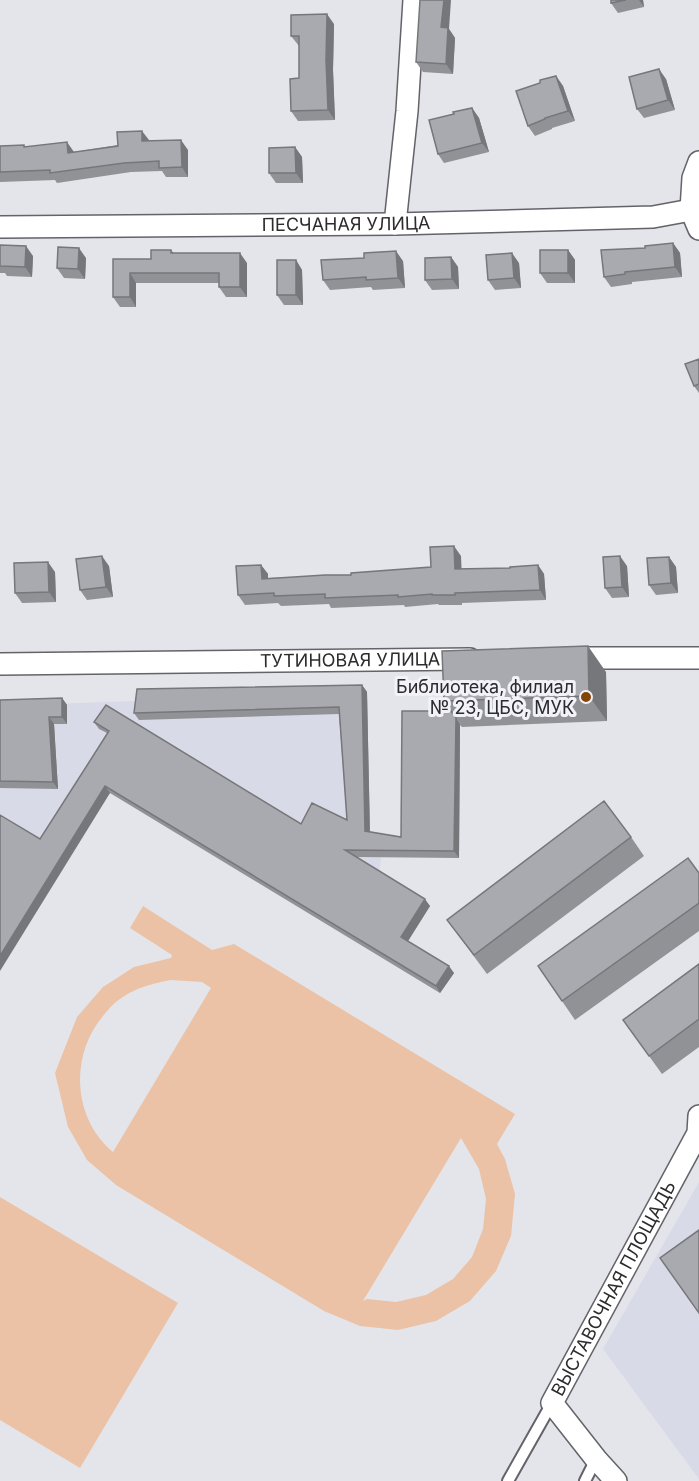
<svg xmlns="http://www.w3.org/2000/svg" width="699" height="1481" viewBox="0 0 699 1481" font-family="Inter,sans-serif">
  <style>
    .built { fill: #d8dae7 }
    .green { fill: #ebc2a5; fill-rule: evenodd }
    .lines { fill: none; stroke-linecap: round; stroke-linejoin: round }
    .service-casing { stroke: #636369; stroke-width: 14 }
    .minor-casing { stroke: #636369; stroke-width: 24 }
    .service { stroke: #fff; stroke-width: 10 }
    .minor { stroke: #fff; stroke-width: 21 }
    .wall { fill: #919296 }
    .shaded-wall { fill: #76777a }
    .building { fill: #a9aaaf; stroke: #76777a; stroke-width: 1.5 }
    .poi-dot { fill: #834505; stroke: #f2f2f8; stroke-width: 2 }
    .labels { text-anchor: middle; stroke-width: 6; stroke-linejoin: round; paint-order: stroke }
    .street-label { font-size: 18px; fill: #2c2c2e; stroke: #f2f2f8 }
    .poi-label { font-size: 18px; fill: #2c2c2e; stroke: #f2f2f8; text-anchor: end }
  </style>
  <rect width="100%" height="100%" fill="#e4e5eb"/>
  <!-- built -->
  <path class="built" d="M367,692L370,838L383,840L379,875L430,906L407,944L454,973L440,993L110,793L0,971V706Z
    M699,1182V1479L603,1349Z"/>
  <!-- green -->
  <path class="green" d="M143,906L212,950L234,944L515,1114L497,1144L505,1159L515,1194L511,1236L496,1271L470,1301L436,1321L398,1330L360,1326L324,1311L116,1185L87,1160L68,1127L55,1073L77,1017L103,987L134,967L171,958L172,955L130,928ZM170,980L202,982L211,988L113,1152C72,1118 70,1055 103,1016C107,1011 111,1006 116,1002C134,988 148,985 170,980ZM461,1138L479,1169L486,1199L483,1229L472,1257L453,1279L426,1295L396,1302L367,1299L363,1301Z
    M0,1197L178,1303L80,1468L0,1420Z"/>
  <g class="lines">
    <defs>
      <path id="service" d="M508,1481L552,1403
        M585,1481L596,1459"/>
      <g id="minor">
        <path d="M699,162L693,178L691,210L699,229"/>
        <path d="M395,224L407,111L414,0"/>
        <path id="s1" d="M0,227L395,224L653,217L691,210"/>
        <path d="M568,658H699"/>
        <path id="s2" d="M0,664L470,659"/>
        <path id="s3" d="M616,1481L596,1459L552,1403L698,1133L699,1116"/>
      </g>
    </defs>
    <!-- service casing -->
    <use href="#service" class="service-casing"/>
    <!-- minor casing -->
    <use href="#minor" class="minor-casing"/>
    <!-- service -->
    <use href="#service" class="service"/>
    <!-- minor -->
    <use href="#minor" class="minor"/>
  </g>
  <!-- wall -->
  <path class="wall" d="M611,0H643L644,7L618,13L611,3Z
    M334,24L333,70L335,120L298,121L291,111L299,78V46L291,36Z
    M449,29L455,38L453,74L423,72L416,62Z
    M556,76L563,86L575,121L552,128V129L535,136L528,126L540,83Z
    M666,79L675,110L644,118L637,109Z
    M472,108L479,118L489,152L444,163L438,154Z
    M149,140V141L188,150V177H166L162,171L131,172L57,183L55,180L0,182V146L24,145L25,147L74,152Z
    M295,147L302,157L303,183H276L269,173Z
    M673,243L680,253L682,277L632,282V284L611,287L604,277L645,248Z
    M0,245L33,256L32,277L7,276L5,273H0Z
    M171,250L174,253L247,263V297H226L219,287V283H136V307H120L113,297V259H151Z
    M568,250L575,260V283H547L540,273Z
    M451,257L458,267L459,289L432,290L425,280Z
    M86,258L85,279L64,278L57,268Z
    M296,260L302,270L303,305H284L277,295Z
    M403,261L405,288L373,290L371,287L330,290L323,280Z
    M519,263L521,288L495,290L488,280Z
    M699,359V393L694,386Z
    M461,556V569L510,568L538,565L544,574L546,600L462,603V605H439L438,604L405,607L404,605L331,608L329,604L281,606L278,603L245,605L238,595L261,565L268,574V578L351,575L431,567Z
    M669,557L676,567L678,593L656,595L649,585Z
    M109,566L113,597L87,600L80,590Z
    M627,566L629,597L612,598L605,588Z
    M55,572L56,602L22,603L15,593Z
    M606,672L607,721L462,727L460,725L459,858L356,857L430,906L408,941L454,973L440,993L110,793L40,839L107,733L99,729L94,722L301,824L347,820L339,714L139,720L134,713L362,685L367,692L370,832L401,837L451,711L444,701Z
    M62,698L67,705V724H54L58,789L0,788V700Z
    M631,837L644,856L487,974L447,920Z
    M699,873V931L575,1020L538,966Z
    M699,964V1047L662,1074L623,1020Z"/>
  <!-- shaded-wall -->
  <path class="shaded-wall" d="M444,0H451L449,29L455,38L453,74L446,64L441,27Z
    M639,0H643L644,7Z
    M327,14L334,24L333,70L335,120L328,110L326,60Z
    M659,69L666,79L675,110L668,100Z
    M556,76L563,86L575,121L568,111Z
    M472,108L479,118L489,152L482,143Z
    M142,131L149,140V151L142,141Z
    M181,140L188,150V177L182,167Z
    M67,142L74,152L68,153Z
    M295,147L302,157L303,183L296,173Z
    M673,243L680,253L682,277L675,267Z
    M26,246L33,256L32,277L25,267Z
    M79,248L86,258L85,279L78,269Z
    M568,250L575,260V283L568,273Z
    M396,251L403,261L405,288L398,278Z
    M240,253L247,263V297L240,287Z
    M512,253L519,263L521,288L514,278Z
    M451,257L458,267L459,289L452,279Z
    M296,260L302,270L303,305L296,295Z
    M130,273L136,283V307L130,297Z
    M454,546L461,556L462,579L455,569Z
    M102,556L109,566L113,597L106,587Z
    M620,556L627,566L629,597L622,587Z
    M669,557L676,567L678,593L671,583Z
    M48,562L55,572L56,602L49,592Z
    M261,565L268,574V589L262,579Z
    M538,565L544,574L546,600L540,590Z
    M588,646L606,672L607,721L589,696Z
    M362,685L367,692L370,839L365,831Z
    M62,698L67,705V724L62,717Z
    M49,717L54,724L58,789L53,782Z
    M456,718L460,725L459,858L454,851Z
    M105,786L110,793L0,971V956Z
    M425,899L430,906L406,944L401,937Z
    M449,966L454,973L440,993L436,986Z"/>
  <!-- building -->
  <path class="building" d="M420,0H444L441,27L448,28L446,64L416,62Z
    M611,0H626L611,3Z
    M327,14L326,60L328,110L291,111L290,79L299,78V36H291V15Z
    M659,69L668,100L637,109L629,77Z
    M556,76L568,111L545,118V119L528,126L516,91L540,83V80Z
    M472,108L482,143L438,154L429,120L454,114L453,112Z
    M142,131V141L181,140L182,167L159,168V161L124,163L50,173V170L0,172V146L24,145V147L67,142L68,153L118,146L117,132Z
    M295,147L296,173H269V148Z
    M673,243L675,267L625,272V274L604,277L601,250L645,248V246Z
    M0,245L26,246L25,267L0,266Z
    M58,247L79,248L78,269L57,268Z
    M151,250H171V253H240V287H219V273H130V297H113V259H151Z
    M540,250H568V273H540Z
    M396,251L398,278L366,280V277L323,280L321,260L364,258V253Z
    M512,253L514,278L488,280L486,255Z
    M451,257L452,279L425,280V258Z
    M277,260H296V295H277Z
    M699,359V384L694,386L685,364Z
    M454,546L455,569L510,568V567L538,565L540,590L455,593V595H432V594L398,597V595L325,598V594L274,596V593L238,595L236,566L261,565L262,579L325,575H351V573L431,567L430,547Z
    M102,556L106,587L80,590L76,559Z
    M620,556L622,587L605,588L603,557Z
    M669,557L671,583L649,585L647,558Z
    M48,562L49,592L15,593L14,563Z
    M588,646L589,696L444,701L442,651Z
    M362,685L365,831L401,837L402,711H451L456,718L454,851L345,850L425,899L401,937L449,966L436,986L105,786L0,956V815L40,839L109,731L94,722L106,705L301,824L312,803L347,820L339,707L134,713L137,689Z
    M62,698V717H49L53,782L0,781V700Z
    M604,801L631,837L474,955L447,920Z
    M688,858L699,873V903L562,1001L538,966Z
    M699,964V1019L649,1056L623,1020Z
    M699,1230V1313L660,1258Z"/>
  <!-- markers -->
  <circle class="poi-dot" cx="586" cy="697" r="6"/>
  <g class="labels">
    <!-- street labels -->
    <g class="street-label">
      <text dy="6" stroke="none"><textPath href="#s1" startOffset="346">ПЕСЧАНАЯ УЛИЦА</textPath></text>
      <text dy="6" stroke="none"><textPath href="#s2" startOffset="350">ТУТИНОВАЯ УЛИЦА</textPath></text>
      <text dy="6" stroke="none"><textPath href="#s3" startOffset="231">ВЫСТАВОЧНАЯ ПЛОЩАДЬ</textPath></text>
    </g>
    <!-- poi labels -->
    <g class="poi-label">
      <text x="574" y="693">Библиотека, филиал<tspan x="574" dy="21">№ 23, ЦБС, МУК</tspan></text>
    </g>
  </g>
</svg>
